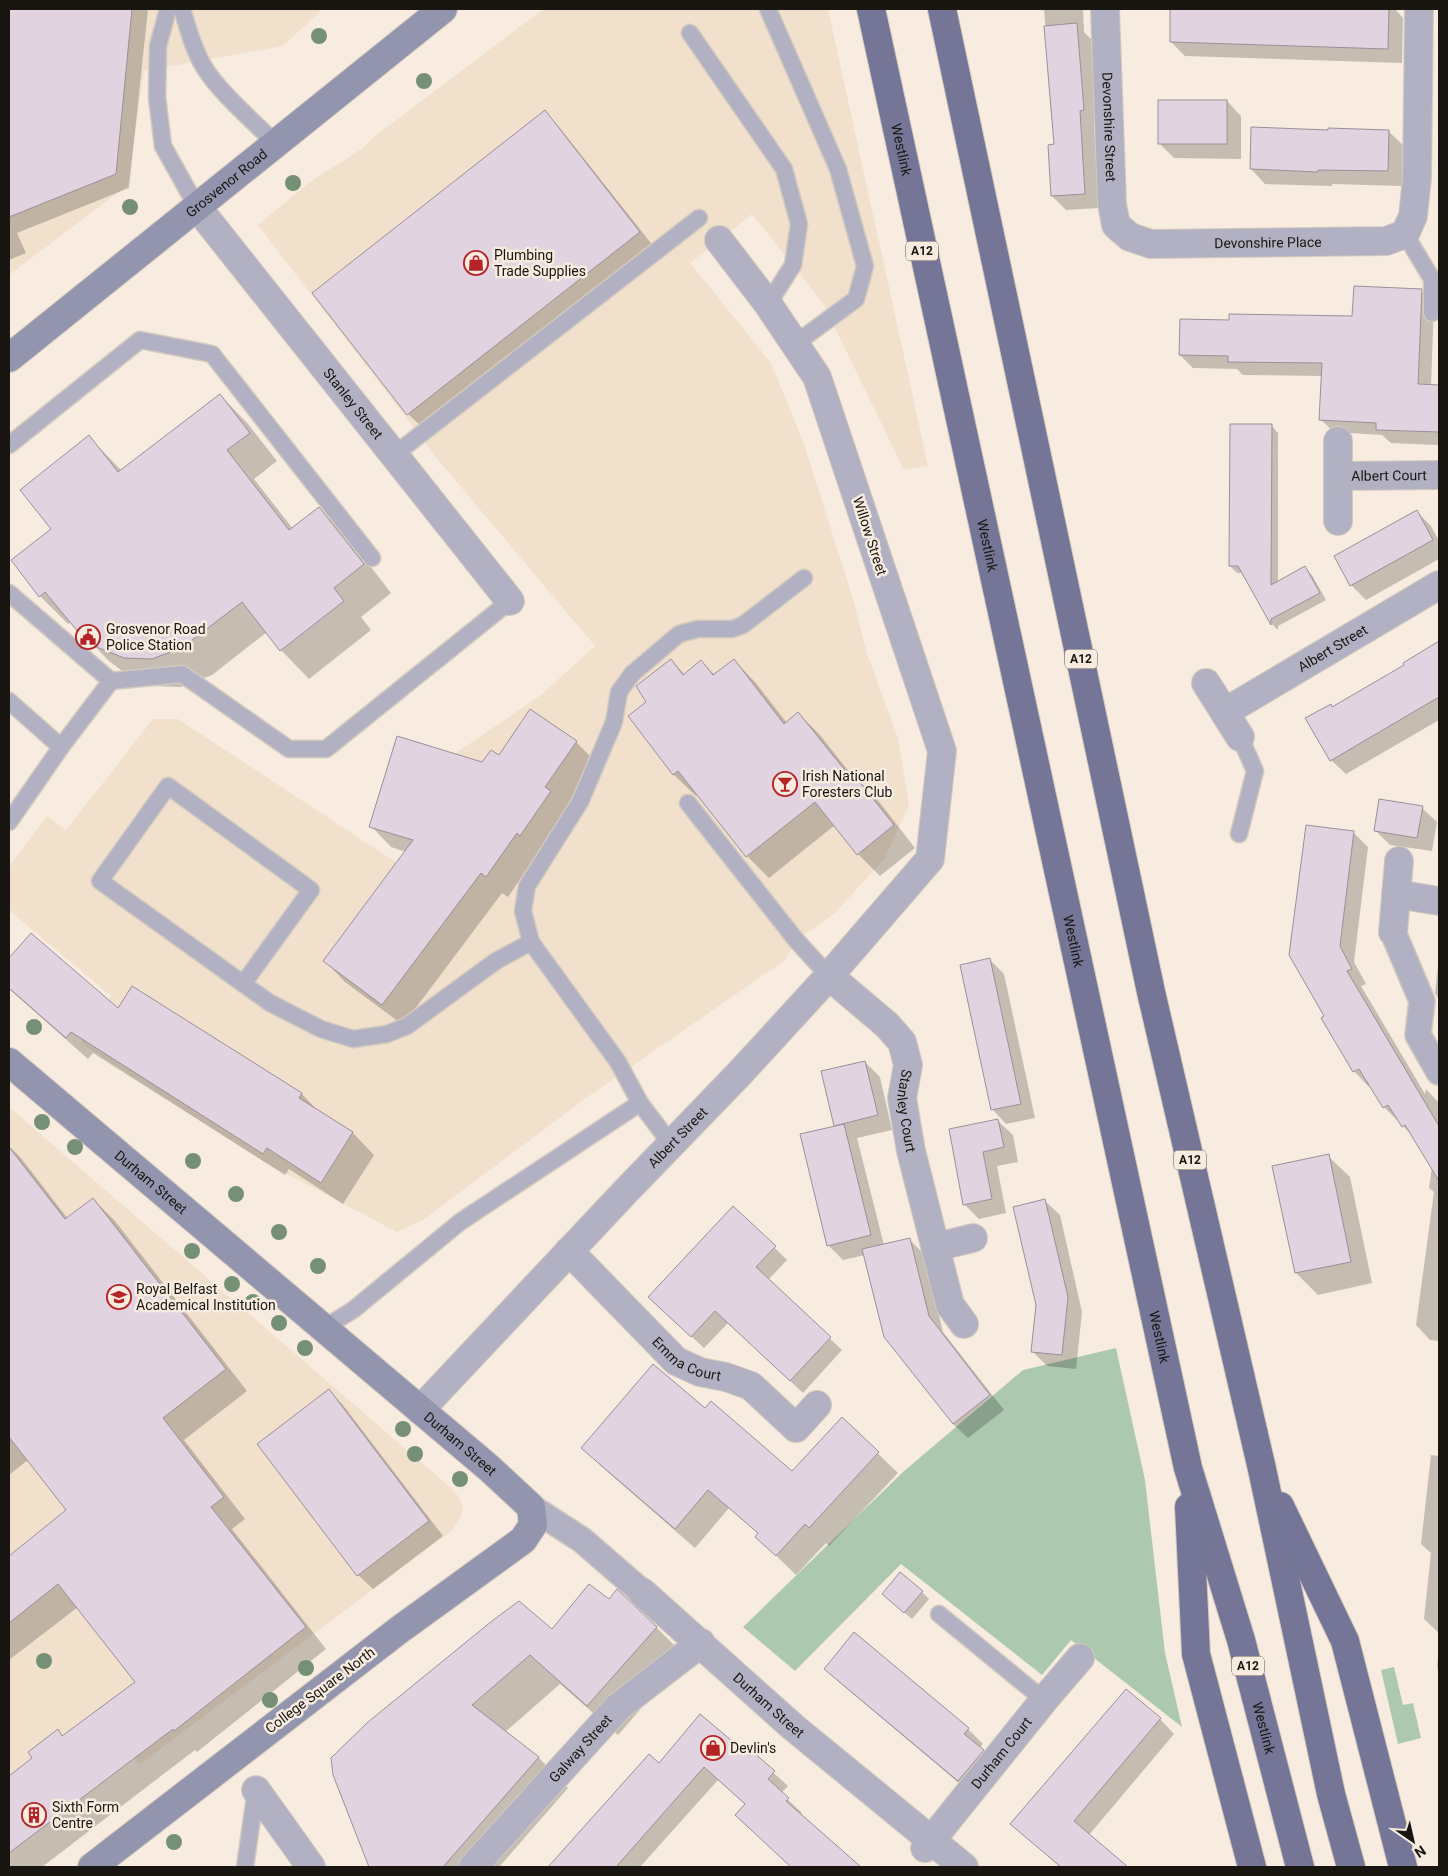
<svg xmlns="http://www.w3.org/2000/svg" width="1448" height="1876" viewBox="0 0 1448 1876" font-family="Roboto,sans-serif">
<style>
.built{fill:#f0e0cc}
.green{fill:#acc9b0}
.shadow{fill:#0003}
.building{fill:#e1d3df;stroke:#9c8f9a}
.lines{fill:none;stroke-linecap:round;stroke-linejoin:round}
.service-casing{stroke:#d3cabe;stroke-width:19}
.pedestrian-casing{stroke:#d3cabe;stroke-width:28}
.minor-casing{stroke:#d3cabe;stroke-width:30}
.secondary-casing{stroke:#d3cabe;stroke-width:30}
.trunk-casing{stroke:#d3cabe;stroke-width:30}
.service{stroke:#b1b1c3;stroke-width:16}
.pedestrian{stroke:#b1b1c3;stroke-width:25}
.minor{stroke:#b1b1c3;stroke-width:28}
.secondary{stroke:#9394ae;stroke-width:28}
.trunk{stroke:#757597;stroke-width:28}
.tree{fill:#769075}
.labels{text-anchor:middle;dominant-baseline:central;stroke-width:5;stroke-linejoin:round;paint-order:stroke}
.shield{fill:#f7ecdf;stroke:#5c564f;stroke-width:1}
.shield-label{font-size:12px;font-weight:bold;fill:#191611}
.street-label{font-size:14px;fill:#191611;stroke:#f7ecdf}
.poi-label{font-size:14px;fill:#191611;stroke:#f7ecdf;text-anchor:start}
</style>
<rect width="100%" height="100%" fill="#f7ecdf"/>
<g class="built">
<polygon points="9,9 323,9 283,46 144,71 128,185 9,275"/>
<polygon points="543,9 828,9 928,466 904,470 823,303 752,214 690,263 771,363 804,444 853,599 867,654 898,738 909,805 885,858 834,914 796,940 785,960 589,1096 423,1220 397,1232 264,1162 81,1043 111,996 9,910 9,867 47,816 66,830 153,719 178,719 420,878 456,753 541,695 595,646 440,462 258,225 310,182 363,148 369,141"/>
<polygon points="9,1107 451,1488 459,1497 463,1509 459,1520 451,1531 139,1765 134,1758 9,1853"/>
</g>
<g class="green">
<polygon points="1116,1348 1145,1480 1165,1653 1182,1727 1071,1640 1042,1675 901,1564 795,1671 743,1627 903,1472 1023,1370"/>
<polygon points="1394,1667 1403,1705 1413,1703 1421,1738 1398,1744 1381,1670"/>
</g>
<g class="shadow">
<polygon points="9,9 148,9 129,188 17,233 26,253 9,260"/>
<polygon points="1044,9 1083,9 1084,32 1091,39 1098,124 1094,125 1099,208 1066,210 1052,196 1055,145"/>
<polygon points="1172,9 1395,9 1403,18 1402,63 1185,56 1171,42"/>
<polygon points="1227,101 1241,116 1241,159 1174,158 1159,143"/>
<polygon points="544,112 559,127 654,247 423,428 408,414"/>
<polygon points="1388,131 1403,145 1402,186 1332,184 1332,186 1265,184 1251,169 1329,132"/>
<polygon points="1421,290 1434,303 1431,386 1439,386 1439,445 1391,443 1382,435 1334,432 1320,419 1322,376 1243,375 1237,369 1193,368 1180,355 1230,321 1353,318"/>
<polygon points="220,395 248,424 277,461 254,479 293,529 319,509 348,537 391,593 361,617 371,630 309,679 281,650 267,632 212,675 181,687 153,686 129,676 109,661 71,622 68,624 40,596 12,560 53,529 89,437 122,471"/>
<polygon points="1271,425 1278,433 1278,582 1305,568 1312,575 1326,600 1278,626 1278,630 1272,624 1243,573 1237,573 1230,566"/>
<polygon points="1416,511 1431,526 1439,541 1439,559 1366,600 1351,585 1335,557"/>
<polygon points="1439,643 1439,720 1346,774 1331,760 1331,705 1333,708 1406,665 1405,663"/>
<polygon points="671,660 685,675 701,662 715,675 734,660 755,682 787,723 798,713 820,735 850,773 873,794 915,848 880,876 858,854 835,825 769,878 747,856 698,794 696,796 674,775 630,716 648,702"/>
<polygon points="576,742 597,763 566,807 571,813 542,856 538,853 508,897 502,893 403,1025 345,982 325,961 406,852 391,847 371,826 483,763 499,756"/>
<polygon points="1422,808 1437,822 1432,851 1390,845 1375,830"/>
<polygon points="1353,832 1368,847 1354,962 1366,984 1361,986 1425,1094 1426,1089 1439,1103 1439,1341 1430,1340 1416,1325 1434,1192 1429,1188 1432,1167 1413,1136 1384,1107 1370,1085 1368,1086 1354,1071 1326,1016"/>
<polygon points="31,935 118,1010 133,988 302,1094 320,1113 353,1133 374,1155 343,1204 289,1169 285,1175 93,1053 88,1059 9,989 9,960"/>
<polygon points="1439,956 1439,999 1435,993"/>
<polygon points="990,960 1004,974 1035,1118 1006,1124 992,1109"/>
<polygon points="865,1062 880,1077 892,1130 857,1138 884,1245 909,1239 924,1254 943,1332 1004,1410 968,1438 953,1424 865,1255 843,1260 828,1245 836,1127 835,1125"/>
<polygon points="998,1121 1013,1135 1018,1162 997,1166 1006,1213 979,1219 964,1204 950,1130"/>
<polygon points="9,1146 21,1158 68,1219 93,1199 115,1221 247,1391 184,1440 245,1519 232,1529 326,1649 197,1752 195,1750 42,1867 9,1867 9,1777 34,1758 58,1731 63,1736 137,1682 78,1607 9,1660 9,1557 68,1511 28,1460 9,1475"/>
<polygon points="1328,1156 1350,1177 1372,1283 1318,1295 1296,1273 1274,1167"/>
<polygon points="1045,1201 1060,1215 1082,1312 1076,1369 1047,1366 1032,1351"/>
<polygon points="734,1208 787,1260 768,1280 842,1350 803,1393 728,1323 704,1348 662,1309"/>
<polygon points="329,1391 343,1405 443,1536 373,1589 358,1575"/>
<polygon points="705,1410 792,1473 842,1419 898,1473 829,1546 826,1543 796,1575 757,1537 759,1534 729,1508 695,1548 602,1467 583,1448"/>
<polygon points="1431,1455 1439,1456 1439,1633 1424,1619 1431,1553 1421,1544"/>
<polygon points="922,1592 929,1599 912,1619 891,1601"/>
<polygon points="609,1601 656,1627 686,1657 618,1735 560,1684 505,1732 539,1758 568,1788 499,1867 370,1867 334,1774 552,1631"/>
<polygon points="854,1634 968,1729 983,1744 979,1748 997,1766 973,1795 840,1683 825,1669"/>
<polygon points="1439,1645 1439,1670 1437,1668"/>
<polygon points="1160,1719 1174,1734 1089,1835 1127,1867 1060,1867 1012,1824"/>
<polygon points="753,1754 788,1786 781,1793 802,1813 800,1815 859,1867 791,1867 737,1815 746,1805 718,1780 640,1867 550,1867 649,1756 660,1765 750,1758"/>
</g>
<g class="building">
<polygon points="9,9 132,9 116,174 9,217"/>
<polygon points="1170,9 1389,9 1388,49 1170,42"/>
<polygon points="1077,23 1084,110 1080,111 1085,194 1051,196 1048,145 1054,144 1044,26"/>
<rect x="1158" y="100" width="69" height="44"/>
<polygon points="545,110 640,232 407,415 312,293"/>
<polygon points="1251,127 1328,130 1328,128 1389,130 1388,171 1318,170 1318,172 1250,169"/>
<polygon points="1354,286 1422,289 1418,384 1439,385 1439,432 1376,430 1376,423 1319,420 1322,363 1228,362 1228,356 1179,355 1180,319 1229,320 1229,314 1352,316"/>
<polygon points="220,394 250,433 227,450 289,530 319,507 364,564 334,588 344,601 280,651 242,602 183,647 152,659 124,658 99,648 79,633 45,592 39,597 11,560 51,529 20,490 89,435 118,472"/>
<polygon points="1230,424 1272,424 1271,585 1305,566 1320,593 1271,619 1271,625 1238,566 1229,566"/>
<polygon points="1417,510 1433,540 1350,586 1334,556"/>
<polygon points="1439,641 1439,697 1330,761 1305,718 1331,704 1332,707 1404,665 1403,663"/>
<polygon points="671,659 683,675 701,660 713,675 734,659 784,724 798,712 848,774 851,771 894,825 857,855 815,802 746,857 678,771 673,775 628,716 646,702 636,686"/>
<polygon points="530,709 577,741 545,787 551,791 520,836 517,833 486,877 481,873 382,1005 323,961 413,840 369,827 397,736 482,762 491,750 499,755"/>
<polygon points="1379,799 1423,806 1417,838 1374,831"/>
<polygon points="1306,825 1354,831 1340,946 1352,969 1347,971 1439,1126 1439,1181 1405,1125 1402,1127 1388,1105 1383,1108 1359,1069 1353,1072 1321,1018 1324,1016 1289,955"/>
<polygon points="31,933 118,1008 132,986 302,1093 299,1098 353,1132 321,1183 267,1148 263,1154 71,1032 66,1038 9,988 9,958"/>
<polygon points="990,958 1021,1104 991,1110 960,965"/>
<polygon points="865,1061 878,1115 834,1126 821,1071"/>
<polygon points="998,1119 1004,1147 983,1152 992,1199 963,1205 949,1129"/>
<polygon points="844,1124 871,1235 827,1246 800,1134"/>
<polygon points="9,1147 65,1219 93,1198 226,1369 163,1418 224,1497 211,1507 306,1627 174,1731 173,1729 9,1853 9,1776 32,1758 28,1752 58,1729 62,1736 135,1682 58,1584 9,1623 9,1556 66,1510 9,1437"/>
<polygon points="1329,1154 1351,1262 1295,1273 1272,1166"/>
<polygon points="1045,1199 1068,1297 1062,1355 1031,1352 1036,1305 1013,1207"/>
<polygon points="733,1206 776,1246 756,1267 831,1337 790,1381 715,1311 691,1337 648,1297"/>
<polygon points="910,1238 929,1316 990,1395 953,1424 884,1337 862,1249"/>
<polygon points="653,1364 705,1408 711,1401 792,1471 842,1417 879,1452 809,1528 805,1524 776,1556 755,1537 758,1533 708,1490 675,1529 581,1448"/>
<polygon points="329,1389 429,1521 357,1576 257,1444"/>
<polygon points="900,1572 923,1591 904,1613 882,1594"/>
<polygon points="589,1584 609,1599 617,1589 657,1627 587,1706 530,1655 472,1705 539,1757 443,1867 369,1867 333,1775 331,1758 368,1722 492,1621 519,1601 552,1629"/>
<polygon points="854,1632 969,1728 964,1734 984,1750 958,1781 824,1669"/>
<polygon points="1126,1689 1161,1718 1074,1821 1128,1867 1061,1867 1010,1824"/>
<polygon points="700,1714 750,1756 753,1752 775,1771 768,1779 789,1798 786,1801 861,1867 791,1867 735,1815 745,1804 704,1767 616,1867 548,1867 649,1754 659,1763"/>
</g>
<g class="lines">
<defs>
<g id="service">
<polyline points="168,9 158,46 157,97 163,146 197,207"/>
<path d="M182,9C188,28 193,49 204,67C219,92 254,122 276,144"/>
<polyline points="768,9 838,169 865,266 856,299 795,344"/>
<polyline points="690,33 784,169 799,224 793,265 768,304"/>
<polyline points="1405,234 1432,279 1432,313"/>
<polyline points="9,445 140,340 212,354 372,558"/>
<polyline points="394,455 699,218"/>
<polyline points="9,593 111,681"/>
<polyline points="9,701 61,747"/>
<polyline points="688,803 796,940 829,976"/>
<polyline points="9,822 61,747 111,681 182,674 289,749 326,749 510,601"/>
<polyline points="1239,834 1255,771 1240,737"/>
<polyline points="243,984 311,890 168,786 100,881 270,1003 321,1029 353,1039 387,1034 407,1026 496,961 531,942"/>
<polyline points="671,1144 640,1103 618,1062 531,942 523,911 527,886 580,802 614,722 619,692 632,674 679,634 698,629 732,629 743,625 804,578"/>
<polyline points="324,1328 353,1310 460,1222 640,1103"/>
<polyline points="939,1614 1044,1700"/>
<polyline points="245,1867 256,1790"/>
</g>
<g id="pedestrian">
<polyline points="1393,932 1422,1001 1418,1035 1439,1072"/>
<polyline points="531,1507 582,1540 642,1592"/>
</g>
<g id="minor">
<path id="s1" d="M1105,9L1112,204L1116,225L1130,237L1151,244L1386,241L1405,234L1413,216L1417,178L1419,9"/>
<path id="s2" d="M197,207L510,601"/>
<polyline points="1338,441 1338,521"/>
<path id="s3" d="M1339,476L1439,475"/>
<polyline points="1206,683 1240,737"/>
<path id="s4" d="M1225,712L1439,585"/>
<polyline points="1396,894 1439,901"/>
<polyline points="1393,932 1399,861"/>
<path id="s5" d="M829,976L887,1025L902,1042L908,1065L902,1098L911,1151L950,1305L964,1324"/>
<polyline points="936,1247 973,1238"/>
<path id="s6" d="M569,1251L676,1361L700,1372L726,1377L751,1386L796,1428L817,1405"/>
<path id="s7" d="M420,1410L626,1191L740,1073L829,976L930,859L942,751L817,377L768,304L719,240"/>
<path id="s8" d="M642,1592L793,1727L964,1867"/>
<polyline points="256,1790 311,1867"/>
<path id="s9" d="M925,1848L1044,1700L1080,1658"/>
<path id="s10" d="M473,1867L618,1707L701,1643"/>
</g>
<g id="secondary">
<path id="s11" d="M9,358L443,9"/>
<path id="s12" d="M9,1062L489,1468L531,1507L533,1525L523,1540L399,1630L92,1867"/>
</g>
<g id="trunk">
<path id="s13" d="M871,9L1188,1468L1241,1640L1300,1867"/>
<polyline points="942,9 1151,992 1262,1469 1331,1794 1351,1867"/>
<polyline points="1280,1506 1345,1641 1403,1867"/>
<polyline points="1189,1507 1196,1654 1252,1867"/>
</g>
</defs>
<use href="#service" class="service-casing"/>
<use href="#pedestrian" class="pedestrian-casing"/>
<use href="#minor" class="minor-casing"/>
<use href="#secondary" class="secondary-casing"/>
<use href="#trunk" class="trunk-casing"/>
<use href="#service" class="service"/>
<use href="#pedestrian" class="pedestrian"/>
<use href="#minor" class="minor"/>
<use href="#secondary" class="secondary"/>
<use href="#trunk" class="trunk"/>
</g>
<g class="tree">
<circle cx="319" cy="36" r="8"/>
<circle cx="424" cy="81" r="8"/>
<circle cx="293" cy="183" r="8"/>
<circle cx="130" cy="207" r="8"/>
<circle cx="34" cy="1027" r="8"/>
<circle cx="42" cy="1122" r="8"/>
<circle cx="75" cy="1147" r="8"/>
<circle cx="193" cy="1161" r="8"/>
<circle cx="236" cy="1194" r="8"/>
<circle cx="279" cy="1232" r="8"/>
<circle cx="192" cy="1251" r="8"/>
<circle cx="318" cy="1266" r="8"/>
<circle cx="232" cy="1284" r="8"/>
<circle cx="253" cy="1302" r="8"/>
<circle cx="279" cy="1323" r="8"/>
<circle cx="305" cy="1348" r="8"/>
<circle cx="403" cy="1429" r="8"/>
<circle cx="415" cy="1454" r="8"/>
<circle cx="460" cy="1479" r="8"/>
<circle cx="44" cy="1661" r="8"/>
<circle cx="306" cy="1668" r="8"/>
<circle cx="270" cy="1700" r="8"/>
<circle cx="174" cy="1842" r="8"/>
</g>
<defs>
<symbol id="shop-ring" viewBox="-11 -11 22 22"><circle r="9.5" fill="#f7ecdf" stroke="#b42426" stroke-width="1.5"/><path d="M-5-2.5h2.3a2.7 3.5 0 0 1 5.4 0H5L5.5 6h-11ZM-1.5-2.5h3a1.5 2.3 0 0 0-3 0Z" fill="#b42426"/></symbol>
<symbol id="civic-ring" viewBox="-11 -11 22 22"><circle r="9.5" fill="#f7ecdf" stroke="#b42426" stroke-width="1.5"/><path d="M-.6-6.5H3V-4.5H.6V-3L4-1V1h2V6H-6V1h2V-1L-.6-3ZM-1.2 2.5V6h2.4V2.5Z" fill="#b42426"/></symbol>
<symbol id="bar-ring" viewBox="-11 -11 22 22"><circle r="9.5" fill="#f7ecdf" stroke="#b42426" stroke-width="1.5"/><path d="M-6-5H6L.8 .8V4.5H3.5V6h-7V4.5H-.8V.8Z" fill="#b42426"/></symbol>
<symbol id="school-ring" viewBox="-11 -11 22 22"><circle r="9.5" fill="#f7ecdf" stroke="#b42426" stroke-width="1.5"/><path d="M0-5L7-2L0 1L-7-2ZM-4 1L0 2.5L4 1V4Q0 6-4 4Z" fill="#b42426"/></symbol>
<symbol id="building-ring" viewBox="-11 -11 22 22"><circle r="9.5" fill="#f7ecdf" stroke="#b42426" stroke-width="1.5"/><path d="M-4-6H4V6H1V3H-1V6H-4ZM-2.5-4.3h1.7v1.8h-1.7ZM.8-4.3h1.7v1.8H.8ZM-2.5-1h1.7V.8h-1.7ZM.8-1h1.7V.8H.8Z" fill="#b42426"/></symbol>
</defs>
<g fill-rule="evenodd">
<use href="#shop-ring" x="462" y="249" width="28" height="28"/>
<use href="#civic-ring" x="74" y="623" width="28" height="28"/>
<use href="#bar-ring" x="771" y="770" width="28" height="28"/>
<use href="#school-ring" x="105" y="1283" width="28" height="28"/>
<use href="#shop-ring" x="699" y="1734" width="28" height="28"/>
<use href="#building-ring" x="20" y="1801" width="28" height="28"/>
</g>
<g class="labels">
<g class="shield">
<rect x="906" y="241.5" width="32" height="19" rx="4"/>
<rect x="1065" y="649.5" width="32" height="19" rx="4"/>
<rect x="1174" y="1150.5" width="32" height="19" rx="4"/>
<rect x="1232" y="1656.5" width="32" height="19" rx="4"/>
</g>
<g class="shield-label">
<text x="922" y="251">A12</text>
<text x="1081" y="659">A12</text>
<text x="1190" y="1160">A12</text>
<text x="1248" y="1666">A12</text>
</g>
<g class="street-label">
<text stroke="none"><textPath href="#s1" startOffset="118">Devonshire Street</textPath></text>
<text stroke="none"><textPath href="#s13" startOffset="144">Westlink</textPath></text>
<text stroke="none"><textPath href="#s11" startOffset="279">Grosvenor Road</textPath></text>
<text stroke="none"><textPath href="#s1" startOffset="374">Devonshire Place</textPath></text>
<text stroke="none"><textPath href="#s2" startOffset="251">Stanley Street</textPath></text>
<text stroke="none"><textPath href="#s3" startOffset="50">Albert Court</textPath></text>
<text transform="translate(870 536) rotate(72)">Willow Street</text>
<text stroke="none"><textPath href="#s13" startOffset="549">Westlink</textPath></text>
<text stroke="none"><textPath href="#s4" startOffset="125">Albert Street</textPath></text>
<text stroke="none"><textPath href="#s13" startOffset="954">Westlink</textPath></text>
<text stroke="none"><textPath href="#s5" startOffset="169">Stanley Court</textPath></text>
<text stroke="none"><textPath href="#s7" startOffset="375">Albert Street</textPath></text>
<text stroke="none"><textPath href="#s12" startOffset="186">Durham Street</textPath></text>
<text stroke="none"><textPath href="#s13" startOffset="1359">Westlink</textPath></text>
<text stroke="none"><textPath href="#s6" startOffset="162">Emma Court</textPath></text>
<text stroke="none"><textPath href="#s12" startOffset="591">Durham Street</textPath></text>
<text transform="translate(320 1690) rotate(-37)">College Square North</text>
<text stroke="none"><textPath href="#s8" startOffset="170">Durham Street</textPath></text>
<text stroke="none"><textPath href="#s13" startOffset="1764">Westlink</textPath></text>
<text stroke="none"><textPath href="#s10" startOffset="160">Galway Street</textPath></text>
<text stroke="none"><textPath href="#s9" startOffset="122">Durham Court</textPath></text>
</g>
<g class="poi-label">
<text x="494" y="255">Plumbing<tspan x="494" dy="16">Trade Supplies</tspan></text>
<text x="106" y="629">Grosvenor Road<tspan x="106" dy="16">Police Station</tspan></text>
<text x="802" y="776">Irish National<tspan x="802" dy="16">Foresters Club</tspan></text>
<text x="136" y="1289">Royal Belfast<tspan x="136" dy="16">Academical Institution</tspan></text>
<text x="730" y="1748">Devlin's</text>
<text x="52" y="1807">Sixth Form<tspan x="52" dy="16">Centre</tspan></text>
</g>
</g>
<rect width="1448" height="1876" fill="none" stroke="#191611" stroke-width="20"/>
<g transform="translate(1413 1841) rotate(146)" stroke="#f7ecdf" stroke-width="4" paint-order="stroke">
<path d="M0-4L9 19L0 12L-9 19Z" fill="#191611"/>
<text y="-8" font-size="14" font-weight="bold" text-anchor="middle" fill="#191611">N</text>
</g>
</svg>
